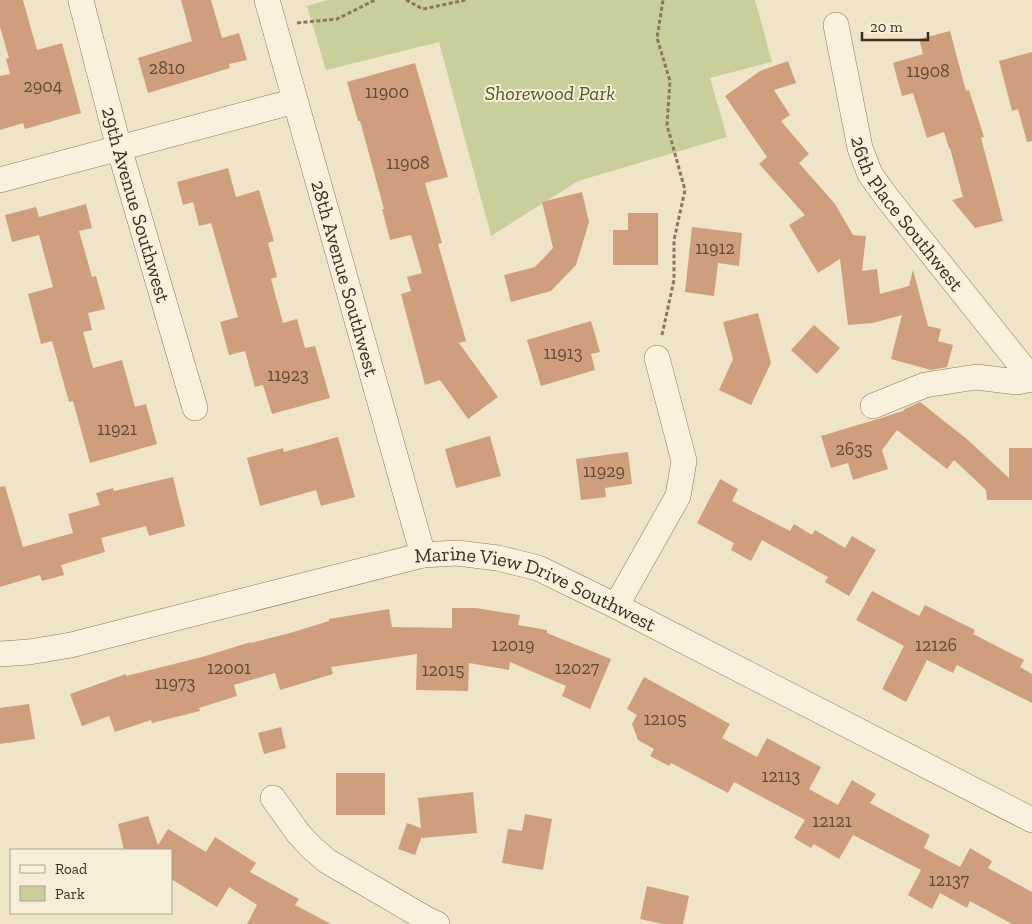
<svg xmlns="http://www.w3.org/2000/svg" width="1032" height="924" viewBox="0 0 1032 924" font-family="'Zilla Slab',serif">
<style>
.green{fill:#c9cf9b}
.building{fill:#cf9f7d}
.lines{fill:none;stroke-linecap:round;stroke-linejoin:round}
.minor-casing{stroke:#8d765c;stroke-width:26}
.path{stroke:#8d765c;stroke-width:3;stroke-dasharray:4 2.5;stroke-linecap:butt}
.minor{stroke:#faf1dc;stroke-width:25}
.labels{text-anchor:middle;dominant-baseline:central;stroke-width:4;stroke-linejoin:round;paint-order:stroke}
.number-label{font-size:18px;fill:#624a37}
.park-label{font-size:20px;font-style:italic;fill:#4d5a26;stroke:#f7eed8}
.street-label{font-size:20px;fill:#3d2e20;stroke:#f7eed8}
</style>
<rect width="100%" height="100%" fill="#f0e4c8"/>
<polygon class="green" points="328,0 755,0 772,62 710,78 727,137 578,181 491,236 439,42 326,70 307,6"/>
<g class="building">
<polygon points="0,0 23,0 37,50 62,43 81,113 25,129 23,123 0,130 0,76 10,74 6,59 9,58 0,27"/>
<polygon points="181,0 211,0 222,38 239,33 247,60 229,64 230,68 148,93 138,58 192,41"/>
<polygon points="950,31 966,91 969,90 984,137 981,138 1003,221 975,228 952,200 963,197 950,148 949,148 944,132 927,138 913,93 902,96 893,63 923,54 919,39"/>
<polygon points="1032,52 1032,141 1027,142 1018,109 1012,111 999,61"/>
<polygon points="788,61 796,83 774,90 790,115 781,121 809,154 799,163 835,204 853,235 866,236 862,271 877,269 880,294 909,286 913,270 928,326 941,329 938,341 953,345 947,367 931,370 891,359 902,315 873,323 848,325 840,259 818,273 789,225 805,215 759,164 767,157 725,96 760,71"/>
<polygon points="415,63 448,177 425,183 442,243 438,244 466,341 459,343 498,397 468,419 440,380 425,385 401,294 411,291 407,277 422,273 411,235 390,240 382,209 384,209 360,121 358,121 347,82"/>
<polygon points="228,168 236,197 259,190 274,241 268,243 277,277 271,279 283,323 297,319 305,348 315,346 330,398 272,414 263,385 255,387 245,351 229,355 220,322 238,317 211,223 199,226 193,202 183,205 177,182"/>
<polygon points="582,192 589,222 576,265 551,291 511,302 504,275 535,267 553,248 542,202"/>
<polygon points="86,204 92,228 79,231 92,277 96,276 105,309 88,313 92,330 83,332 93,368 122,360 135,407 146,404 157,444 90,463 73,401 69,402 52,341 41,344 28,294 53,287 39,235 12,242 5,215 36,207 39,217"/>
<polygon points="628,213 658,213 658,265 613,265 613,230 628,230"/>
<polygon points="692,227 742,233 739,266 718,263 714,296 685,292"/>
<polygon points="758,313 771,363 751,405 719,390 733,359 723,322"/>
<polygon points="591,321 600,352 591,354 595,370 541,386 527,340"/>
<polygon points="814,325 840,348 817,374 791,350"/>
<polygon points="920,402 968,440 1009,478 1009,448 1032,448 1032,500 987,500 986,490 954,460 947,469 897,430 882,450 888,469 853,480 848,463 831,468 821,436 878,419 903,411 905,409"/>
<polygon points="490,436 501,476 456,488 445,449"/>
<polygon points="338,437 355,497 321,506 316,490 260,506 247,458 283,448 284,452"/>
<polygon points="628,452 632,484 605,488 606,497 581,500 576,459"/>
<polygon points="173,477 185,526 149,536 146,526 101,538 105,552 61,565 64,575 42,581 40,575 0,587 0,487 5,486 23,547 73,533 68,514 100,505 96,493 113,488 114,491"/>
<polygon points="720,479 738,489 732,501 790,531 794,524 812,535 815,530 845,548 852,536 876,550 849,596 825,582 828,577 762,540 751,561 731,550 734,543 697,523"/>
<polygon points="872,591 919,616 925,605 975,630 973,634 1024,660 1020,667 1032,674 1032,703 957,665 953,673 927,660 906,702 882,689 904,646 856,620"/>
<polygon points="452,608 476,608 520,615 518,625 547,630 547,633 611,659 590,709 562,696 566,686 510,662 509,670 469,663 468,691 416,690 417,654 331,667 333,674 280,690 275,673 234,685 237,696 199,708 200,711 152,723 151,720 115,732 109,716 82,726 70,694 126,674 126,676 202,657 251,642 251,643 290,633 329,621 329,619 389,609 392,627 452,628"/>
<polygon points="644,677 730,724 722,738 757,757 767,738 821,767 809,789 838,805 852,780 876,794 870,803 930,835 924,848 960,867 970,848 992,861 988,868 1032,892 1032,924 1012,924 970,901 967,908 940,893 932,909 908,895 921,870 853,835 839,859 814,844 811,848 794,838 805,820 734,782 728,793 671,763 669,766 650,756 654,749 638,740 632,724 637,715 627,709"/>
<polygon points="29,704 35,739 0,744 0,708"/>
<polygon points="281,727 286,748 264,754 258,733"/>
<rect x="336" y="773" width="49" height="42"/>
<polygon points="473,792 477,833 422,838 422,836 415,855 398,849 407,823 421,828 418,798"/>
<polygon points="525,814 552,819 543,870 502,863 508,829 522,831"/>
<polygon points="148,816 158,845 168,829 206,852 215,837 256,863 250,872 299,899 295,905 331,924 247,924 257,905 229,887 217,907 171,879 171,850 124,850 118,824"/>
<polygon points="647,886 689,896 683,924 662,924 640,919"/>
</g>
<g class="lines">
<defs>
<g id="minor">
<path id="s1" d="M267,0L423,555"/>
<path id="s2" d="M81,1L119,148L195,408"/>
<path id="s3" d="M836,25L860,148L870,174L888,199L1032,379"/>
<polyline points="0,180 295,101"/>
<polyline points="873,406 925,385 976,377 1017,382 1032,379"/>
<polyline points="616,606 678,496 684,461 657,358"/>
<path id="s4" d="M0,654L29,652L71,645L423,555L457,553L498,558L538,568L616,606L1032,820"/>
<polyline points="273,798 298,833 311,847 327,861 428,920 437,924"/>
</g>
</defs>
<use href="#minor" class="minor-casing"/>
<g class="path">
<polyline points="406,0 423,9 466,0"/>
<polyline points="297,23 337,19 375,0"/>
<polyline points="662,335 674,280 674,240 685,190 667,125 670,81 657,38 663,0"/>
</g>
<use href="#minor" class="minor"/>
</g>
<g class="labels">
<g class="number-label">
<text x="167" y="68">2810</text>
<text x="928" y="71">11908</text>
<text x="43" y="86">2904</text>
<text x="387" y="92">11900</text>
<text x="408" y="163">11908</text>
<text x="715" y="248">11912</text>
<text x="563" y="353">11913</text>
<text x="288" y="375">11923</text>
<text x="117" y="429">11921</text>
<text x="854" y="449">2635</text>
<text x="604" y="471">11929</text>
<text x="513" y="645">12019</text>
<text x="936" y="645">12126</text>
<text x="229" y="668">12001</text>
<text x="577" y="668">12027</text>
<text x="443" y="670">12015</text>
<text x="175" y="683">11973</text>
<text x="665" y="719">12105</text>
<text x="781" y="776">12113</text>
<text x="832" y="821">12121</text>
<text x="949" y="880">12137</text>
</g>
<g class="park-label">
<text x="550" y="93">Shorewood Park</text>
</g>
<g class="street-label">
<text stroke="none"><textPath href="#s2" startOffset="211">29th Avenue Southwest</textPath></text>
<text stroke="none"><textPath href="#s3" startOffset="206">26th Place Southwest</textPath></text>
<text stroke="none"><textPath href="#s1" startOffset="289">28th Avenue Southwest</textPath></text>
<text stroke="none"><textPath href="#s4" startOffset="554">Marine View Drive Southwest</textPath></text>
</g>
</g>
<rect x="10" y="849" width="162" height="65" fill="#f7eed8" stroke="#ada18e"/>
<rect x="20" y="865" width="25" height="8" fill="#faf1dc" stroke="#ada18e"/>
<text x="55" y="874" font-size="15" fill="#3d2e20">Road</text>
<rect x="20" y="886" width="25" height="15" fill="#c9cf9b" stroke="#ada18e"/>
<text x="55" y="899" font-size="15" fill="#3d2e20">Park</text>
<path d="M862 32v8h66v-8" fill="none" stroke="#3d2e20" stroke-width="2.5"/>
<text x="870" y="32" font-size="15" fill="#3d2e20" stroke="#f7eed8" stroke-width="4" paint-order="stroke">20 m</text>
</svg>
